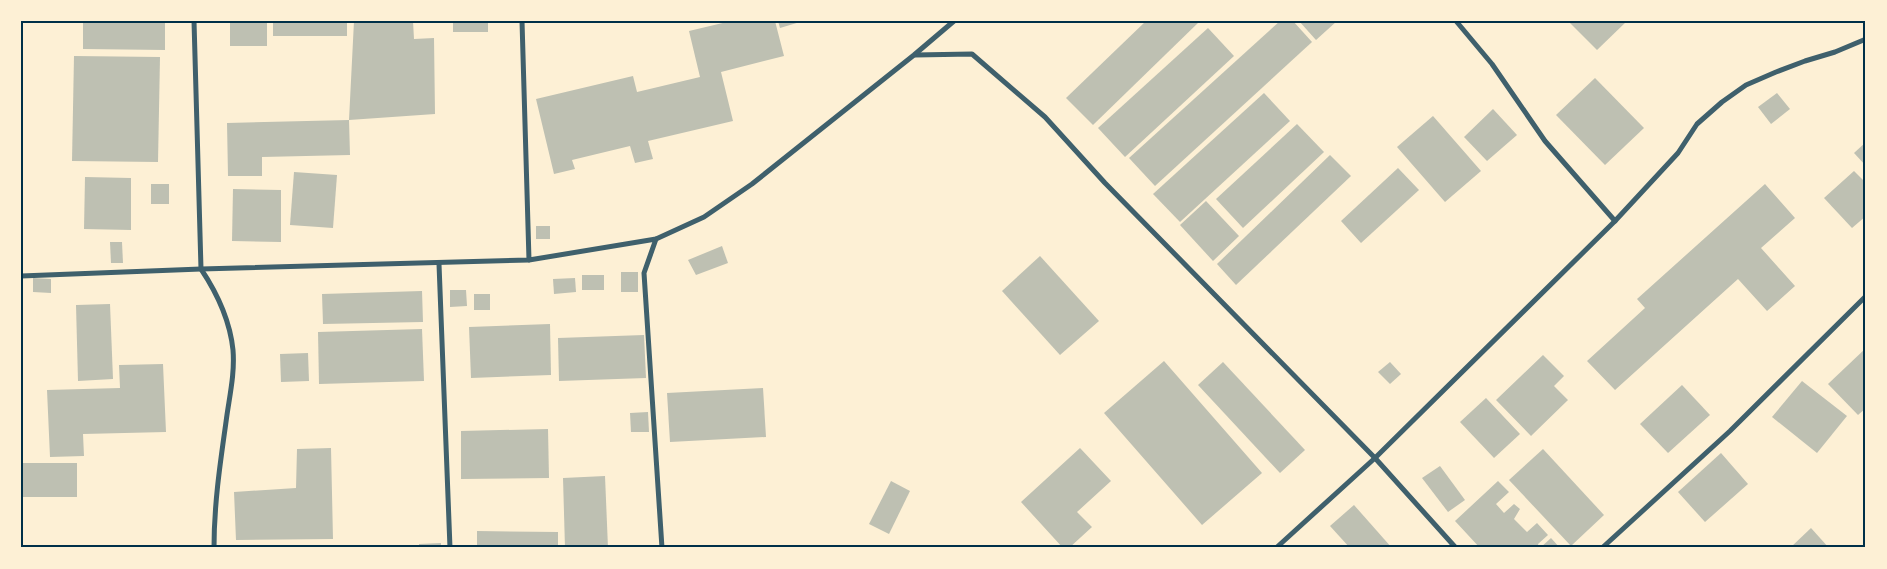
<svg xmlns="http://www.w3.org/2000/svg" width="1887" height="569" viewBox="0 0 1887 569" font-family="Ubuntu,sans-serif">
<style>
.building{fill:#bec0b2}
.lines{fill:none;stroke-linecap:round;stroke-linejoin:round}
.minor{stroke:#3f606c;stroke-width:5}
.neatline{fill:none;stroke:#003049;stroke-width:2}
</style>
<rect width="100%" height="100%" fill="#fdf0d5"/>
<g class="building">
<polygon points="83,21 165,21 165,50 83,49"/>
<rect x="230" y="21" width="37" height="25"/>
<rect x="273" y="21" width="74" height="15"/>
<polygon points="354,21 413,21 414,39 434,38 435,114 349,120"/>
<rect x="453" y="21" width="35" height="11"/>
<polygon points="731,21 775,21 784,56 721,72 733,121 648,141 653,159 635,163 630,146 572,160 575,169 554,174 536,99 633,76 637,92 700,77 689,31"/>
<polygon points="778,21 800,21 800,22 780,28"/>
<polygon points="1146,21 1200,21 1093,125 1066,98"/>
<polygon points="1280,21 1293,21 1312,42 1155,186 1129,158"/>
<polygon points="1299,21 1337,21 1316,40"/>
<polygon points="1568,21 1627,21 1597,50"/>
<polygon points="1208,28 1234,56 1125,157 1098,128"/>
<polygon points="74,56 160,57 158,162 72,161"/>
<polygon points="1595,78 1644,128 1605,165 1556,115"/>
<polygon points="1264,93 1290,121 1180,222 1153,194"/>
<polygon points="1777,93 1790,109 1771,124 1758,107"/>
<polygon points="1493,109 1517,135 1487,161 1464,137"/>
<rect x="21" y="116" width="2" height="39"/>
<polygon points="1433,116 1481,171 1445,202 1397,147"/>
<polygon points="349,120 350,155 262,157 262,176 228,176 227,123"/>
<polygon points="1297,124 1324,152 1243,228 1216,199"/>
<polygon points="1866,142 1866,166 1854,153"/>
<polygon points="1330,155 1351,176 1236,285 1217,264"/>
<polygon points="1398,168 1419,190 1361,243 1341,221"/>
<polygon points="1854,171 1866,183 1866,216 1852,228 1824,198"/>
<polygon points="294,172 337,175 333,228 290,225"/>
<polygon points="85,177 131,178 131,230 84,229"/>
<rect x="151" y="184" width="18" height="20"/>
<polygon points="1765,184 1795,218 1761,248 1795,286 1767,311 1738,279 1615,390 1587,361 1645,308 1637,299"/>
<polygon points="233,189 281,190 281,242 232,241"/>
<polygon points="1206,201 1239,236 1213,261 1180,225"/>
<rect x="536" y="226" width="14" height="13"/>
<polygon points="110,242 122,242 123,263 111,263"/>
<polygon points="722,246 728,263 696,275 688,260"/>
<polygon points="1040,256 1099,321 1060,355 1002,291"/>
<rect x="621" y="272" width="17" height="20"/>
<rect x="582" y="275" width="22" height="15"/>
<polygon points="33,278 51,279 51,293 33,292"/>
<polygon points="575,278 576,292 554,294 553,279"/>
<polygon points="450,290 466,290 467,306 450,307"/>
<polygon points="422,291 423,322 323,324 322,294"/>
<rect x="474" y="294" width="16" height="16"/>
<polygon points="110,304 113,379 78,381 76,305"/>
<polygon points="550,324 551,375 471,378 469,327"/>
<polygon points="422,329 424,381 319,384 318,332"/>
<polygon points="644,335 646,378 559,381 558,338"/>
<polygon points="1866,348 1866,408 1858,415 1828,384"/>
<polygon points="308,353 309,381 281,382 280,354"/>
<polygon points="1543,355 1564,376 1554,386 1568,400 1531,436 1496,400"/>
<polygon points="1164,361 1262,473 1202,525 1104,413"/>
<polygon points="1223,362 1305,450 1280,473 1198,385"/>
<polygon points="1390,362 1401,374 1390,384 1378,372"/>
<polygon points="163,364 166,432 83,434 84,456 50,457 47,390 120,388 119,365"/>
<polygon points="1802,381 1847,416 1817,453 1772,417"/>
<polygon points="1682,385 1710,415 1668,453 1640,424"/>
<polygon points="763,388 766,437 670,442 667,393"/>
<polygon points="1486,398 1520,434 1494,458 1460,422"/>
<polygon points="648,412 649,432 631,432 630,413"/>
<polygon points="548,429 549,478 461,479 461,431"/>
<polygon points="331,448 333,539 236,540 234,492 296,488 297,449"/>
<polygon points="1080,448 1111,481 1077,512 1092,527 1069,548 1063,548 1021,502"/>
<polygon points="1543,449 1604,515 1571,546 1509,480"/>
<polygon points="1721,453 1748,484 1705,522 1678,492"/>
<rect x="21" y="463" width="56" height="34"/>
<polygon points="1440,466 1465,500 1448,512 1422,478"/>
<polygon points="605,476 608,548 565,548 563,478"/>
<polygon points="891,481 910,491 889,534 869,524"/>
<polygon points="1498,481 1509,492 1496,504 1504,513 1514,504 1520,509 1514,519 1527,532 1537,523 1548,535 1538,544 1539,548 1480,548 1455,521"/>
<polygon points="1354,505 1392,548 1350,548 1330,526"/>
<polygon points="1811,528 1829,548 1790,548"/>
<polygon points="477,531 558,532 558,548 477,548"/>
<polygon points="1551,538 1560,548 1540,548"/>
<polygon points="441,543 441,548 419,548 419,544"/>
</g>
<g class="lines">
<g class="minor">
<path d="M194,21L201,269C217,293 230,321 233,350C235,375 229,398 226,422C220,464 214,505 214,548"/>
<polyline points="522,21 529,260"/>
<polyline points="1456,21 1492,64 1545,141 1615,221"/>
<polyline points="915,55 972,54 1045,117 1105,183 1375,458 1456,548"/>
<polyline points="656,239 644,273 662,548"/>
<polyline points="439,264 450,548"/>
<polyline points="21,276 201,269 529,260 656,239 704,217 752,184 914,55 954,21"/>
<polyline points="1276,548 1375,458 1615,221 1678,153 1697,124 1722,102 1746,85 1776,72 1805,61 1835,52 1866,39"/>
<polyline points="1602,548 1730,431 1866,296"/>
</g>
</g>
<rect width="1887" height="569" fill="none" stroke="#fdf0d5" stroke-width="45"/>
<rect x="22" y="22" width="1842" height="524" class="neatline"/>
</svg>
